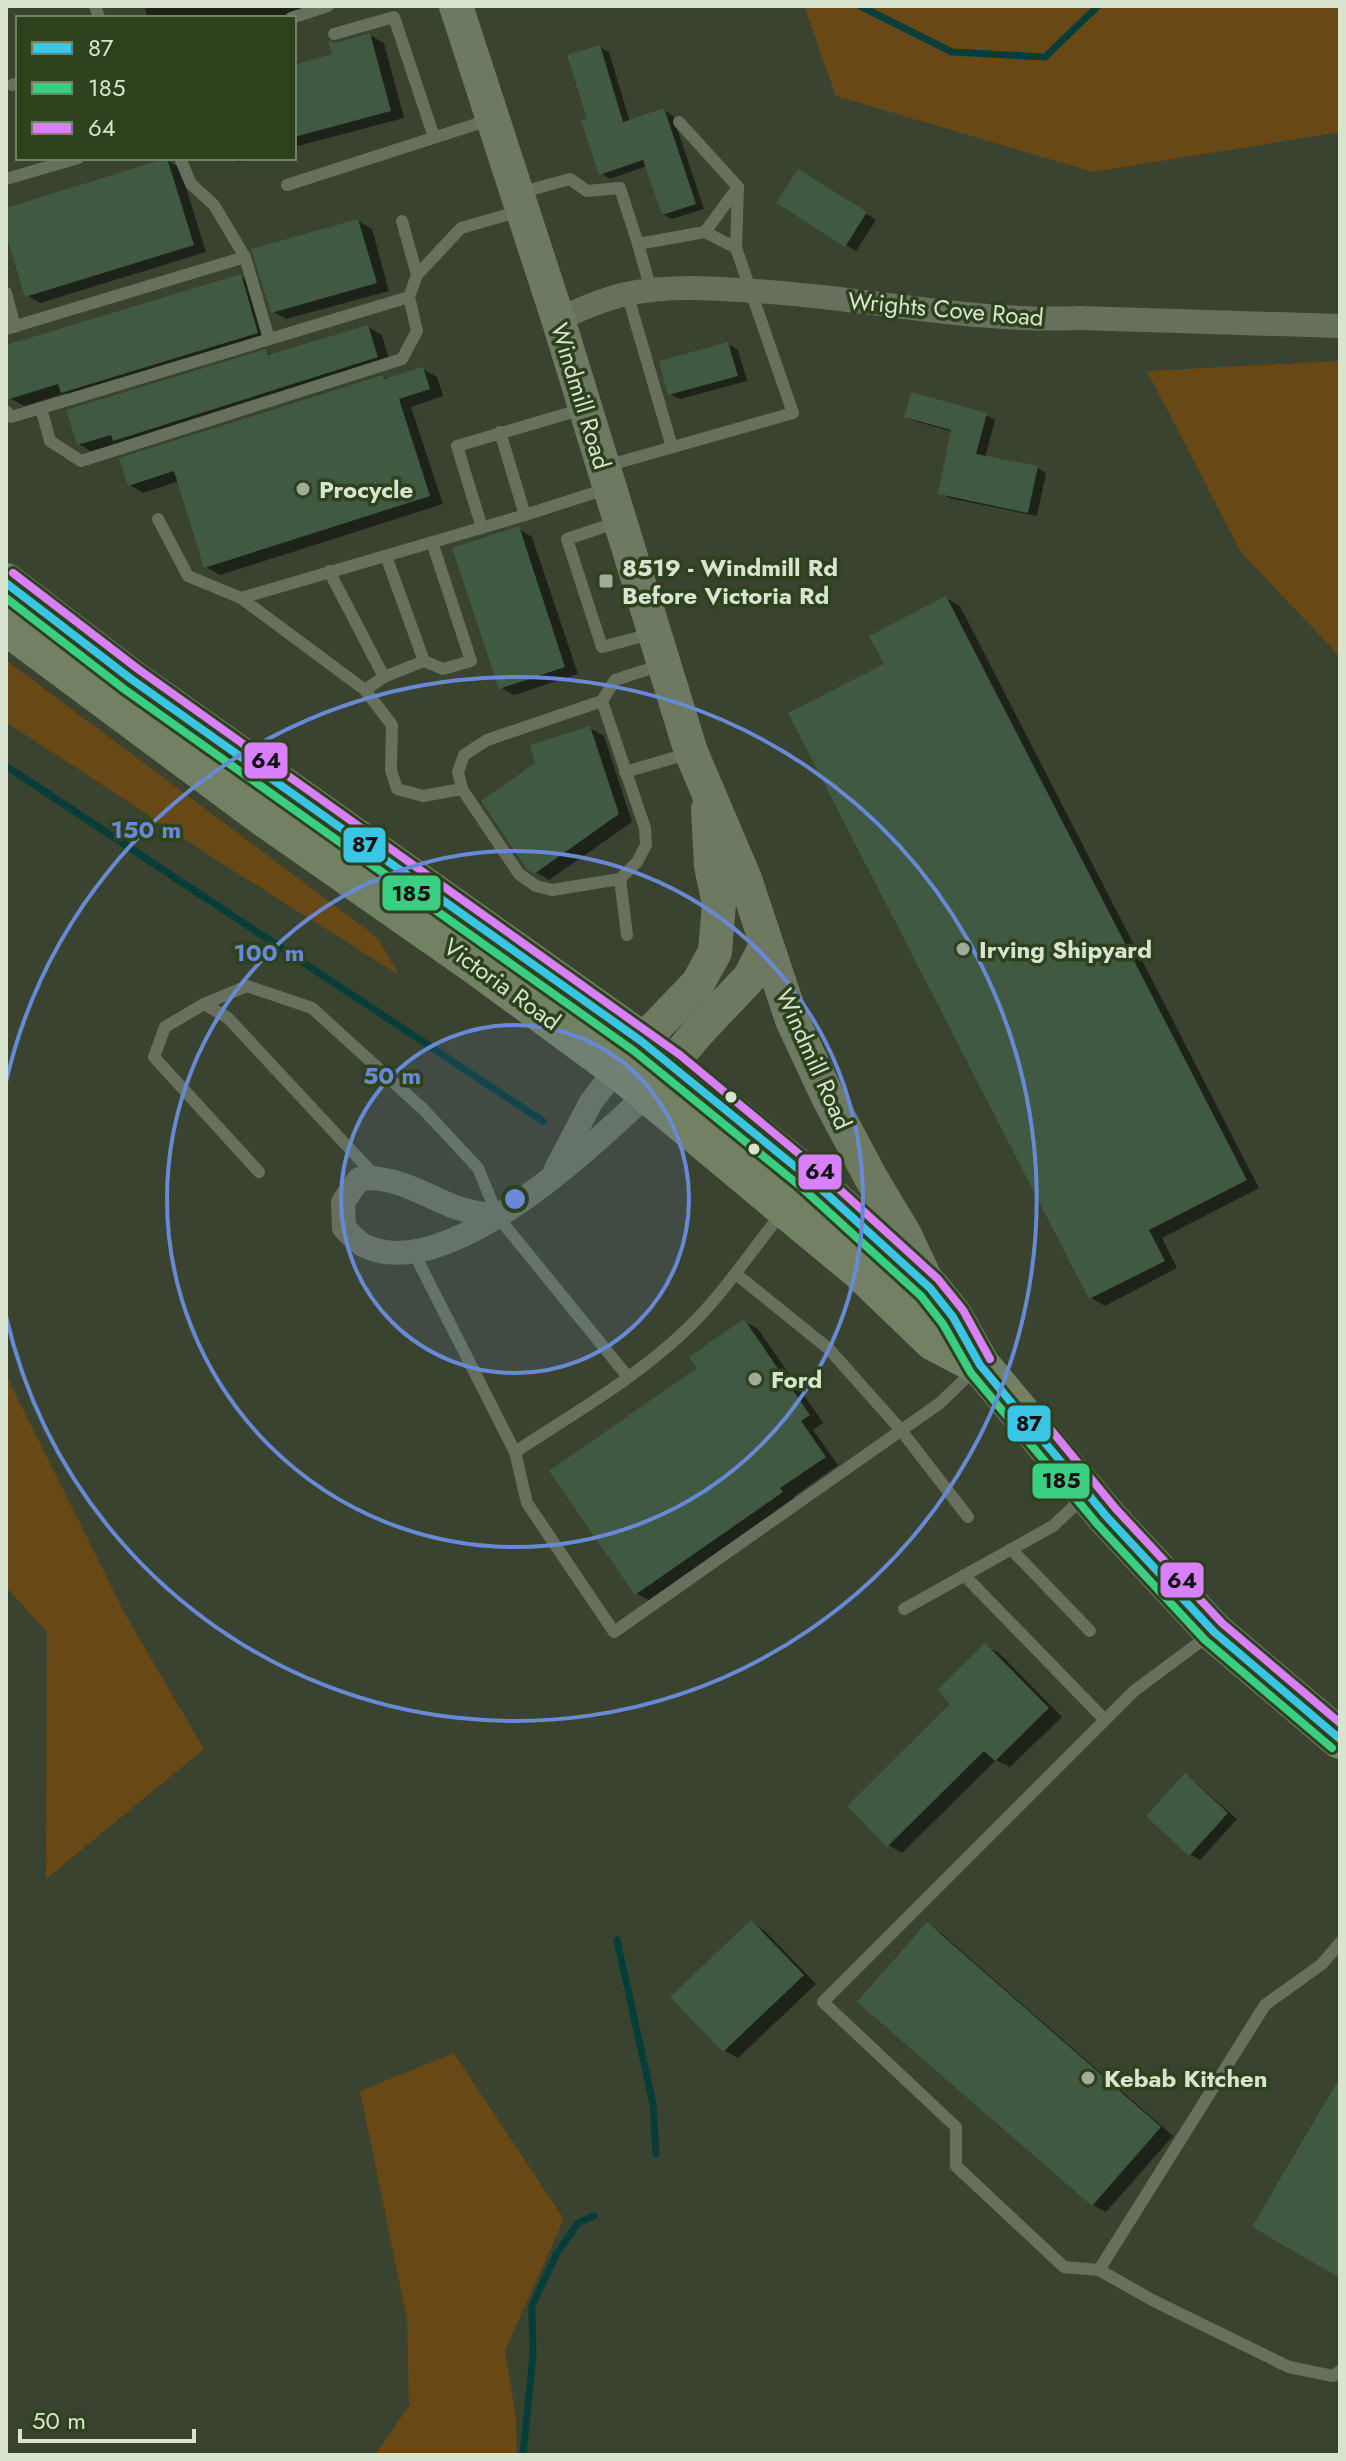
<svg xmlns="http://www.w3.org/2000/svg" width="1346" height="2461" viewBox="0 0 1346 2461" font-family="Jost,sans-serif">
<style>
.green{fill:#684815}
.shadow{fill:#0007}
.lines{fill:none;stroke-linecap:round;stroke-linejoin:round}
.stream{stroke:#063d39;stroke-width:7}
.building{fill:#405943}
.lane{stroke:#66705d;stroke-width:12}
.street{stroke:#66705d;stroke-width:24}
.secondary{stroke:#6d7961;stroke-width:34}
.primary{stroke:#728064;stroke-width:40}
.bus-1-casing{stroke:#2e411d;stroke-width:14}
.bus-2-casing{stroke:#2e411d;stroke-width:14}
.bus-3-casing{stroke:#2e411d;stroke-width:14}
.bus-1{stroke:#3ac5e4;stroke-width:8}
.bus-2{stroke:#3ace82;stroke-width:8}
.bus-3{stroke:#d880ff;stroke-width:8}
.ring{fill:none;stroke:#688ad4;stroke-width:4}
.poi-dot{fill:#a0ac97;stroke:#2e411d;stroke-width:3}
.bus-dot{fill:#d8e4cf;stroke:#2e411d;stroke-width:3}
.labels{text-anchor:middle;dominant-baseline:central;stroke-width:7;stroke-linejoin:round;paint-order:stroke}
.street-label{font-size:24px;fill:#d8e4cf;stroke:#2e411d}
.poi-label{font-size:24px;font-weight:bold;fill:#d8e4cf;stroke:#2e411d;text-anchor:start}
.centre{fill:#688ad4;stroke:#2e411d;stroke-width:4}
.ring-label{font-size:24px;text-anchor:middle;font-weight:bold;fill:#688ad4;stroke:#2e411d;stroke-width:7;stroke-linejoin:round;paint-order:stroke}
.line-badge{stroke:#2e411d;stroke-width:3}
.pale-badge-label{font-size:22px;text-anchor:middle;font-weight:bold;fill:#111}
</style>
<rect width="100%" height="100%" fill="#39432f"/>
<g class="green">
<polygon points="804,6 1340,6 1340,132 1093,172 836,96"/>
<polygon points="1340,361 1340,657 1241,552 1147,371"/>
<polygon points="6,660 378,938 399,975 240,875 6,722"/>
<polygon points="6,1375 125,1614 204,1749 46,1879 47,1632 6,1587"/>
<polygon points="454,2053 564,2219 505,2350 516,2418 517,2455 375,2455 409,2406 407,2319 360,2091"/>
</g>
<g class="shadow">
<polygon points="144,6 337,6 294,19 148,18"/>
<polygon points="370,35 384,43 404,118 294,147 294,67 335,56 337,45"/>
<polygon points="599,47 609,52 630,122 664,110 673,116 704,209 672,219 663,214 647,166 610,179 601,173 589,120"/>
<polygon points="232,158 255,158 239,162"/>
<polygon points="167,160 180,168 206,252 40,303 27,295 6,229 6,210"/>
<polygon points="808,177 876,220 856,251 846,245"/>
<polygon points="358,221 372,229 389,291 286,319 272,311"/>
<polygon points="240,276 254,284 271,341 76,399 66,393 24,406 10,398 6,383 6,347"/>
<polygon points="368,327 382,335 391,365 92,452 79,444 266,352 272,355"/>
<polygon points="728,344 738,350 747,381 680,399 670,394"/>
<polygon points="423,369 437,377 443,396 411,407 443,504 220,575 206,567 179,481 143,493 130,485 383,377 388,380"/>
<polygon points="986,415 995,420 985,458 1037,468 1046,473 1037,516 949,498 941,493 953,432 915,421 906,416"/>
<polygon points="519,529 532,537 578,674 514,695 500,687"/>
<polygon points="946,598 960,606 1259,1188 1162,1238 1177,1268 1105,1306 1091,1298 887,665"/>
<polygon points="590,728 604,736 632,822 549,880 535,872"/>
<polygon points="744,1321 758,1329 823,1423 813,1430 838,1465 793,1497 796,1500 650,1601 636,1593 700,1369"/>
<polygon points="985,1646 999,1653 1062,1717 1010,1767 996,1760 902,1853 888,1845 953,1704"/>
<polygon points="1185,1776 1195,1782 1237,1819 1200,1860 1190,1854"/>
<polygon points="752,1923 765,1931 816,1984 738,2058 724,2050"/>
<polygon points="927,1925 941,1933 1173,2136 1106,2212 1093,2205"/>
</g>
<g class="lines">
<g class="stream">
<polyline points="860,6 952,52 1045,57 1098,6"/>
<polyline points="6,766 543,1121"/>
<polyline points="617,1940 653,2104 656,2154"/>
<polyline points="523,2455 533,2355 532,2306 557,2253 578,2223 594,2216"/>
</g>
</g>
<g class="building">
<polygon points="370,33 391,111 294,137 294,65 332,54 328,41 336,43"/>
<polygon points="600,45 623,122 664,108 696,204 662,215 643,160 599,175 581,121 587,119 567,55"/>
<polygon points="167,158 194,245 25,297 6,235 6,208"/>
<polygon points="798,169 867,212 845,247 776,203"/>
<polygon points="358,219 377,283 271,313 251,249"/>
<polygon points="241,274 258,333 61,393 58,384 6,400 6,345"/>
<polygon points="368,325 378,357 113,441 111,435 77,445 66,410 266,349 268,355"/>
<polygon points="728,342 738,376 668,395 659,361"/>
<polygon points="423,367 430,389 399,399 430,496 204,568 174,471 128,486 119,458 383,375 384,379"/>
<polygon points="911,392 987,413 976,454 1038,466 1028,513 938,494 951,430 904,417"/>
<polygon points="519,526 565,667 499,689 452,548"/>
<polygon points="946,596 1247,1180 1149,1230 1165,1261 1089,1299 788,713 884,664 869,636"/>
<polygon points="590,726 619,814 534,874 526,868 481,801 535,763 530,745"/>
<polygon points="744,1319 810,1415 801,1421 826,1457 780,1488 783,1492 635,1595 549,1471 697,1368 689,1357"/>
<polygon points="985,1643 1049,1708 995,1761 984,1751 887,1847 847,1806 950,1704 937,1690"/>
<polygon points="1185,1773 1228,1813 1189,1856 1146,1816"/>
<polygon points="751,1920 804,1975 723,2052 670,1997"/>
<polygon points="927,1922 1161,2127 1092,2206 857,2002"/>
<polygon points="1340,2077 1340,2278 1252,2227"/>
</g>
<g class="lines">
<g class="lane">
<polyline points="95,6 99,18"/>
<polyline points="291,18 328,6"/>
<polyline points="334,34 394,17 434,137"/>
<polyline points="12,85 18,83"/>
<polyline points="6,179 78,158"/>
<polyline points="287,185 489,120"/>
<polyline points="519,193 570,179 587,191 620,188 638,244 705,232 736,248"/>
<polyline points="402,221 417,275"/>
<polyline points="705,232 738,187"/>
<polyline points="638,244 651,290"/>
<polyline points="245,257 269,339"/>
<polyline points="6,293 15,327"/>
<polyline points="627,293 672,447"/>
<polyline points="409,297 41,408 50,441 81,461 402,359 417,331 409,297 417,275 461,228 520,211"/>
<polyline points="6,329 245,257 214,205 191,184 180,158"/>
<polyline points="6,411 11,417 41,408"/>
<polyline points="500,432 525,515"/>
<polyline points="606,466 793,413 736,248 738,187 679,122"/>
<polyline points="158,519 188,576 241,598 525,515 606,489"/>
<polyline points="618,522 567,539 602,647 651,634"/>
<polyline points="482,528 457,446 583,409"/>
<polyline points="329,571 384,677"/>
<polyline points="241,598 365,690 384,677 424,661 386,556"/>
<polyline points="424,661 443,669 471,661 432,542"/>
<polyline points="365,690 392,725 391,770 397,789 423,796 462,789"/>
<polyline points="602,701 645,828 646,845 637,862 620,879 552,890 536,886 519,874 462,789 458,772 464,755 487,740 602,701 615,680 661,665"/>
<polyline points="625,772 687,754"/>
<polyline points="620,879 627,935"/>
<polyline points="204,1004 247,986 312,1008 423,1109 478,1168 498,1217 628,1377"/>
<polyline points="259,1172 154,1057 165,1027 204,1004 228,1018 376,1177"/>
<polyline points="413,1251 515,1452 527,1503 614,1632 940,1403 975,1369"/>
<polyline points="736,1274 829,1349 900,1429 968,1517"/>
<path d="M515,1452C574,1413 638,1377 689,1327C724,1293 751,1251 782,1213"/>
<polyline points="1011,1549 1090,1631"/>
<polyline points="964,1575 1105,1720"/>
<polyline points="904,1609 1053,1526 1083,1498"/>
<polyline points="1208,1636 1134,1691 823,2002 956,2127 956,2166 1064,2267 1099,2270 1265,2005 1322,1964 1340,1943"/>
<polyline points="1099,2270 1154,2301 1289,2367 1333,2376 1340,2371"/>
</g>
<g class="street">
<path d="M558,319C580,310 602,299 626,294C668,285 712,288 754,291C863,297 971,323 1080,318L1340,326"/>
<polyline points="556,1169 591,1102 617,1068"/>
<path d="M498,1217C484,1214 468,1212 455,1207C424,1195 393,1174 359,1179L343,1202L344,1228C350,1234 356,1241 363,1245C445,1287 593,1146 648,1093"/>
</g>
<g class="secondary">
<polyline points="456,6 558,319 691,752 745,879 792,1020 828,1097 871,1178 905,1235 928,1284"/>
<polyline points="623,1061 698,983 715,952 719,904 711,866 708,809"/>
<polyline points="655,1084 698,1032 750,977 766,945"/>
</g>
<g class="primary">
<polyline points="6,583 131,679 641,1041 808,1177 930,1288 953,1317 980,1365 1107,1517 1214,1632 1340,1739"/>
<polyline points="6,625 263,816 475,964 617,1068 861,1271 934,1341 980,1365"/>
</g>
<defs>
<polyline id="bus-1" points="6,583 131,679 641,1041 808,1177 930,1288 953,1317 980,1365 1107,1517 1214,1632 1340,1739"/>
<polyline id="bus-2" points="6,598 124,689 634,1051 800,1186 921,1296 943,1324 971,1373 1098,1525 1205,1640 1332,1748"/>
<g id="bus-3">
<polyline points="13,573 138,669 680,1055 816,1168 938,1279 963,1310 990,1359"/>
<polyline points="1042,1419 1116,1509 1222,1623 1340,1723"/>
</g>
</defs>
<use href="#bus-1" class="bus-1-casing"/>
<use href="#bus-2" class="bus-2-casing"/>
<use href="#bus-3" class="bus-3-casing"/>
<use href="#bus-1" class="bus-1"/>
<use href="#bus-2" class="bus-2"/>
<use href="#bus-3" class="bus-3"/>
</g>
<circle cx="515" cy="1199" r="174" fill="#688ad4" fill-opacity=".12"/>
<g class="ring">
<circle cx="515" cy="1199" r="174"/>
<circle cx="515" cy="1199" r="348"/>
<path d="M6 1082A522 522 0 1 1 6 1316"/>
</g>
<g class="poi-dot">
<circle cx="303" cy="489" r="8"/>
<rect x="598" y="573" width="16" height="16" rx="4"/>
<circle cx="963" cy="949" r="8"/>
<circle cx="755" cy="1379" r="8"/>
<circle cx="1088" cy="2078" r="8"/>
</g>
<g class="bus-dot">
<circle cx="731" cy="1097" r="7"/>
<circle cx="754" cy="1149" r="7"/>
</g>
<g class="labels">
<g class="street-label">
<text transform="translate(946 309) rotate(5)">Wrights Cove Road</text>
<text transform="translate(581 396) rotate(73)">Windmill Road</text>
<text transform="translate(502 984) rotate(36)">Victoria Road</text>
<text transform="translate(814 1059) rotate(66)">Windmill Road</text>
</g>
<g class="poi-label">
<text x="319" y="489">Procycle</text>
<text x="622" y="567">8519 - Windmill Rd<tspan x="622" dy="28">Before Victoria Rd</tspan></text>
<text x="979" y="949">Irving Shipyard</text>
<text x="771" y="1379">Ford</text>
<text x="1104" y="2078">Kebab Kitchen</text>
</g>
</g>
<circle cx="515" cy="1199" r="12" class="centre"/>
<g class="ring-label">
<text x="146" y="838">150 m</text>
<text x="269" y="961">100 m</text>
<text x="392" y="1084">50 m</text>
</g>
<g class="line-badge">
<rect x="243" y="741" width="46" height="39" rx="8" fill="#d880ff"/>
<rect x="342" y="826" width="45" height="38" rx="8" fill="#3ac5e4"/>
<rect x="381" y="874" width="61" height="38" rx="8" fill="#3ace82"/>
<rect x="797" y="1153" width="46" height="38" rx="8" fill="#d880ff"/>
<rect x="1006" y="1404" width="46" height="39" rx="8" fill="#3ac5e4"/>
<rect x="1031" y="1462" width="60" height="38" rx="8" fill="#3ace82"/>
<rect x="1159" y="1561" width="46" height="38" rx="8" fill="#d880ff"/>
</g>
<g class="pale-badge-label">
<text x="266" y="768">64</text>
<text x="365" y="852">87</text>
<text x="411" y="901">185</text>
<text x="820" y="1179">64</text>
<text x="1029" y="1431">87</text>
<text x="1061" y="1488">185</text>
<text x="1182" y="1588">64</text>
</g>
<rect width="1346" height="2461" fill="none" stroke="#d8e4cf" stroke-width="16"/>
<rect x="16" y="16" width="280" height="144" fill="#2e411d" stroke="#728264" stroke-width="2"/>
<rect x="32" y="42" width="40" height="12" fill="#3ac5e4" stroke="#728264" stroke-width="2"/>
<text x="88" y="56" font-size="24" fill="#d8e4cf">87</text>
<rect x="32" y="82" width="40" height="12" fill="#3ace82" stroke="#728264" stroke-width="2"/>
<text x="88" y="96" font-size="24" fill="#d8e4cf">185</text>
<rect x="32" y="122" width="40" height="12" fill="#d880ff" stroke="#728264" stroke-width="2"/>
<text x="88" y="136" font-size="24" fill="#d8e4cf">64</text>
<path d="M20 2429v12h174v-12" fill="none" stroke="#d8e4cf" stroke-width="4"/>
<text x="32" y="2429" font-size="24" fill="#d8e4cf" stroke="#2e411d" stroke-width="6" paint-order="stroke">50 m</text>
</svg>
